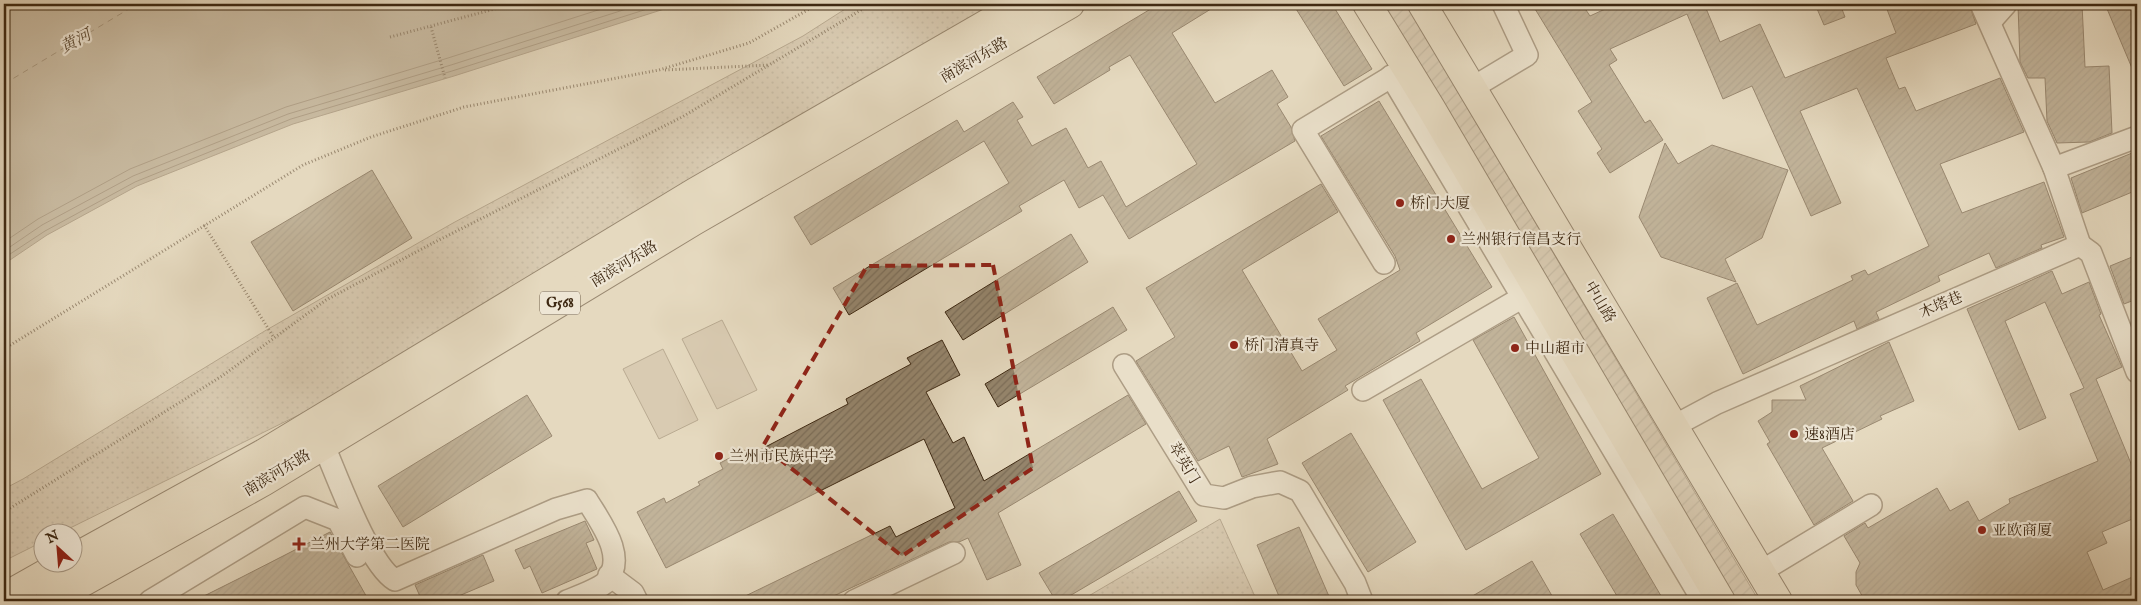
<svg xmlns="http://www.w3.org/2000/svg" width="2141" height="605" viewBox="0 0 2141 605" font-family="'IM FELL English','Noto Serif SC',serif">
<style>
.park{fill:url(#park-dots);stroke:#84725a}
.garden{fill:url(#garden-furrows);stroke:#84725a}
.pitch{fill:#c9bba2;stroke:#84725a}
.water{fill:#ac9d85;stroke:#806f57}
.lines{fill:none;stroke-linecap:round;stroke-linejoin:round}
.shore{stroke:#75634c;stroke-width:1}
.ferry{stroke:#5f4c35;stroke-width:1;stroke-dasharray:6 5;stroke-linecap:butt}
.building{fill:url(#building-hatch);stroke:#3e2913}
.minor-casing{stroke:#68553e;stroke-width:24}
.major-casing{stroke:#3e2913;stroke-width:30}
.highway-casing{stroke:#3e2913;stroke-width:30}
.path{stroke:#3e2913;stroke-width:3;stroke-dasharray:1 2.5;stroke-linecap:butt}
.minor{stroke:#eee6d5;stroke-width:21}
.major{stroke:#e5d9bf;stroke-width:28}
.highway{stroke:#e5d9bf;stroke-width:28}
.marked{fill:none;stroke:#8f2418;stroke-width:4;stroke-dasharray:10 6;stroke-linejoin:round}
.poi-dot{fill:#8f2418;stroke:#eee6d5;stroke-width:2}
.labels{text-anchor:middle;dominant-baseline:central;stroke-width:4.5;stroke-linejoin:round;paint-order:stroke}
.shield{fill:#eee6d5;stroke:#73624d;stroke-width:1}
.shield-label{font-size:14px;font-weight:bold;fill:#3e2913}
.street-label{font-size:15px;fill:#3e2913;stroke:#eee6d5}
.poi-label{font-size:15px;fill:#3e2913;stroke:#eee6d5;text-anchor:start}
.water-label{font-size:16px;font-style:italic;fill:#5f4c35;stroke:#eee6d5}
</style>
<defs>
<pattern id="park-dots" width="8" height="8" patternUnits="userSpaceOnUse" patternTransform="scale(1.25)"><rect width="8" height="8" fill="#c9bba2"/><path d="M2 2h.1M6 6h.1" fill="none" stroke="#a59883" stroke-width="1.8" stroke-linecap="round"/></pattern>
<pattern id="garden-furrows" width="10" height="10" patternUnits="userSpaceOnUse" patternTransform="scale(1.25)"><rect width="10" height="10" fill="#c9bba2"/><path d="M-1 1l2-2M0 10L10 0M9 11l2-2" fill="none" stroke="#a59883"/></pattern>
<pattern id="building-hatch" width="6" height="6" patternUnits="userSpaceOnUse" patternTransform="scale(1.25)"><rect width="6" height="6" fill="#95856c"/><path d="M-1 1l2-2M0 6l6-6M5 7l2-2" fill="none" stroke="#7b6d58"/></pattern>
</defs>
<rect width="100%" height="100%" fill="#e5d9bf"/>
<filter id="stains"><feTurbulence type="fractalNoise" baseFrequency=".004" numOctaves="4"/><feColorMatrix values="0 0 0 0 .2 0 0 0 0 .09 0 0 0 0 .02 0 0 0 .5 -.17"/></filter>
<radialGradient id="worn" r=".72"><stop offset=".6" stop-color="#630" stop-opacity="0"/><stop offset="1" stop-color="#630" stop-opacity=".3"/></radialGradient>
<g class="park">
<polygon points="853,4 993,4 629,218 337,396 62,532 42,532 42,542 4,561 4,489 23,479 263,332 453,223 803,36"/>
<polygon points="1220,519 1257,601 1080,601"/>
</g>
<polygon class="garden" points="1382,4 1406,4 1759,601 1735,601"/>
<g class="pitch">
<polygon points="722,320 757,390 717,409 682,339"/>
<polygon points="663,349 698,420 659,439 623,369"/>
</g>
<polygon class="water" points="4,4 680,4 454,76 293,124 137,186 47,235 4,264"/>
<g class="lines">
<g class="shore">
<polyline points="4,242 38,219 130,169 286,107 448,58 617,4"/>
<polyline points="4,251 42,225 133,176 288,114 451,65 642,4"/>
<polyline points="4,258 45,231 135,182 291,119 452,71 663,4"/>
</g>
<polyline class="ferry" points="4,84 137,4"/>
</g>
<g class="building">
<polygon points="1159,4 1219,4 1172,33 1215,103 1272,70 1288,97 1277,104 1291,127 1295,141 1129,239 1103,195 1079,208 1064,180 1019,206 1022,211 849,315 833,288 1009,183 984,141 811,245 794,217 957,120 964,132 1013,102 1023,117 1017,120 1032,146 1066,128 1088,168 1101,161 1126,207 1197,164 1130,55 1109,67 1110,70 1054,104 1037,77"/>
<polygon points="1293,4 1332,4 1372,69 1344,86"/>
<polygon points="1532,4 1582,4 1590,16 1616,4 1710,4 1705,6 1720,42 1760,24 1785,78 1896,33 1885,4 1969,4 1976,24 1886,58 1899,89 1905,87 1916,111 2000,78 2024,132 1940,164 1962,213 2044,182 2064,237 2041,245 2042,248 1996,268 1989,253 1938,276 1940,281 1876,312 1879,319 1857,329 1854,321 1743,374 1707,298 1737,283 1757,325 1853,280 1851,276 1865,270 1868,275 1929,246 1857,88 1800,111 1841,203 1811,216 1752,86 1723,99 1687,14 1610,49 1617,60 1609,65 1645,123 1650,120 1663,140 1610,173 1597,153 1602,149 1578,111 1592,102"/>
<polygon points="1815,4 1840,4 1845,17 1824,25"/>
<polygon points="2082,4 2085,67 2109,66 2112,133 2089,142 2057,143 2047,121 2045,78 2028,78 2020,62 2018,5"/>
<polygon points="2105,4 2137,4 2137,80"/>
<polygon points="1379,101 1492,287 1416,333 1420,341 1345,386 1348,390 1267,439 1278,464 1242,477 1229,446 1198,461 1136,361 1175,337 1146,288 1321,184 1338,212 1242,270 1302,371 1337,350 1318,319 1400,270 1395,256 1321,136"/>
<polygon points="1665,143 1678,164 1712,145 1788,170 1762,238 1725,259 1736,282 1661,257 1639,217"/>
<polygon points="2137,151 2137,190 2082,213 2071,178"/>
<polygon points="372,170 412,238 293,311 251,242"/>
<polygon points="1071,234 1088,262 963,340 945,312"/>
<polygon points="2137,255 2137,299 2124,304 2110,266"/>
<polygon points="2052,271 2062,294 2089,282 2101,314 2099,315 2122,367 2096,379 2137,478 2137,517 2102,532 2107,543 2087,552 2103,590 2137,575 2137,601 1865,601 1856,585 1856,572 1860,563 1844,536 1865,523 1868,528 1937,488 1950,511 1968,501 1979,521 2010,503 2009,499 2098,461 2070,394 2084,388 2045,302 2005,321 2046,418 2019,430 1967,309"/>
<polygon points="1113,307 1127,330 998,407 985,384"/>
<polygon points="1514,317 1601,474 1466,550 1383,400 1421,379 1482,489 1539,458 1473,340"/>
<polygon points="942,340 960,375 926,392 953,443 964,437 984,481 1128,395 1146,424 998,513 1021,565 987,580 968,538 959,542 949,542 823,601 735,601 890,526 896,537 955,508 924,439 666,568 637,512 664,498 666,503 700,485 698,482 723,469 720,463 745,450 748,456 848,404 846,399 911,364 907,358"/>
<polygon points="1889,342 1914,401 1880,416 1882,419 1822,448 1853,501 1814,525 1767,444 1770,442 1758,421 1772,412 1772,400 1806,400 1800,386"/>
<polygon points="527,395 552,436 403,527 378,486"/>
<polygon points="1351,433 1416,542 1368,572 1302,463"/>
<polygon points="1179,491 1197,521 1061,601 1056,601 1039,573"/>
<polygon points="1613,514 1664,601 1620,601 1580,534"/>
<polygon points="585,521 594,540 586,543 597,569 542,593 530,566 524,569 515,550"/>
<polygon points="1299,527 1331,601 1281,601 1257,545"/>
<polygon points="330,532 369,601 194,601 242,577"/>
<polygon points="483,555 494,581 447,601 422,601 415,585"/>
<polygon points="1532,561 1555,601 1464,601"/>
</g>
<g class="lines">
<defs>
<g id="minor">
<polyline points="1981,4 2054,168 2080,245"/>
<polyline points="1990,22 2006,4"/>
<polyline points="1391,76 1703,601"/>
<polyline points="1472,88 1527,55 1503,4"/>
<polyline points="2054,168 2137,137"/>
<polyline points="1384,263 1303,130 1404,69"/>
<polyline points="1124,365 1204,495 1224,498 1252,487 1280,482 1300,491 1355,583 1362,601"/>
<polyline points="1363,390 1535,290"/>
<polyline points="1674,426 1717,403 2080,245 2091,253 2137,372"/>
<path d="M324,446C337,476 369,565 395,580L556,509L587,500C600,522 628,557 606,582C599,589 577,597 567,601"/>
<polyline points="1760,572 1871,505"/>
<polyline points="609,575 633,593 637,601"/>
<polyline points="150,601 305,507 338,520 357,556"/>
<polyline points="854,601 954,553"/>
</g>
<g id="major">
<polyline points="1367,4 1431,108 1721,601"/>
<polyline points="1422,4 1778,601"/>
</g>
<g id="highway">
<polyline points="72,559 264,453 695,192 1021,4"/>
<polyline points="4,597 66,562"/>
<polyline points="49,601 263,482 694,221 1070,4"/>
</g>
</defs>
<use href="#minor" class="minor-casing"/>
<use href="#major" class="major-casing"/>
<use href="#highway" class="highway-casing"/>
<g class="path">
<polyline points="431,27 445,78"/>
<polyline points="390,37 513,4"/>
<polyline points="665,70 769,65"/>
<polyline points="204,225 274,338"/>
<polyline points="4,349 303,165 371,137 464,107 659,70 749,43 818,4"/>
<polyline points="4,512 222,376 326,300 433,243 682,117 871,4"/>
</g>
<use href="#minor" class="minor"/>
<use href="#major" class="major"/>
<use href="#highway" class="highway"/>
</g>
<path d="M0 0H2141V605H0ZM993,265L1033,468L902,556L763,446L867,266Z" fill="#e5d9bf" fill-opacity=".55" fill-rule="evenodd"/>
<path class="marked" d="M993,265L1033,468L902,556L763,446L867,266Z"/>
<g class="poi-dot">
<circle cx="1400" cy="203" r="5"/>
<circle cx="1451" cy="239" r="5"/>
<circle cx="1234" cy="345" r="5"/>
<circle cx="1515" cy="348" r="5"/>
<circle cx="1794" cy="434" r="5"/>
<circle cx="719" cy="456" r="5"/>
<circle cx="1982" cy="530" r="5"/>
<path d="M296.5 536.5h5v5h5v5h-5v5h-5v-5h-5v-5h5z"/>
</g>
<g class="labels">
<rect class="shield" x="540" y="291.5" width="40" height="23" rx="4"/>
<g class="shield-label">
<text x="560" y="303">G568</text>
</g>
<g class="street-label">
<text transform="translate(974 60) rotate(-30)">南滨河东路</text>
<text transform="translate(624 264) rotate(-31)">南滨河东路</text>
<text transform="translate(1600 302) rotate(59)">中山路</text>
<text transform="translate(1941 305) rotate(-23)">木塔巷</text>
<text transform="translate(1184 463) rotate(59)">萃英门</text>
<text transform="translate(277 473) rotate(-31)">南滨河东路</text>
</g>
<g class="poi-label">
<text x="1410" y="203">桥门大厦</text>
<text x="1461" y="239">兰州银行信昌支行</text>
<text x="1244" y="345">桥门清真寺</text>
<text x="1525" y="348">中山超市</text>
<text x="1804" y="434">速8酒店</text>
<text x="729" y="456">兰州市民族中学</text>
<text x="1992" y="530">亚欧商厦</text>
<text x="310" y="544">兰州大学第二医院</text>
</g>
<g class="water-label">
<text transform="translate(76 42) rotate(-28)">黄河</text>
</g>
</g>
<rect width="2141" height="605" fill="none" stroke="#e5d9bf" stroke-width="20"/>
<rect x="5" y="5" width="2131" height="595" fill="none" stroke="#3e2913" stroke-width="2.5"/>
<rect x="10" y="10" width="2121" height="585" fill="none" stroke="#3e2913"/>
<g transform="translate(58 548) rotate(334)"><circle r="24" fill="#eee6d5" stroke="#a89a87"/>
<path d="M0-4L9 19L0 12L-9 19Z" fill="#8f2418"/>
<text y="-8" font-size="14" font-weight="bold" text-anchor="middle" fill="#3e2913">N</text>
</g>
<rect width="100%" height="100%" filter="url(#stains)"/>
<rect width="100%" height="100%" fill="url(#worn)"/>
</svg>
